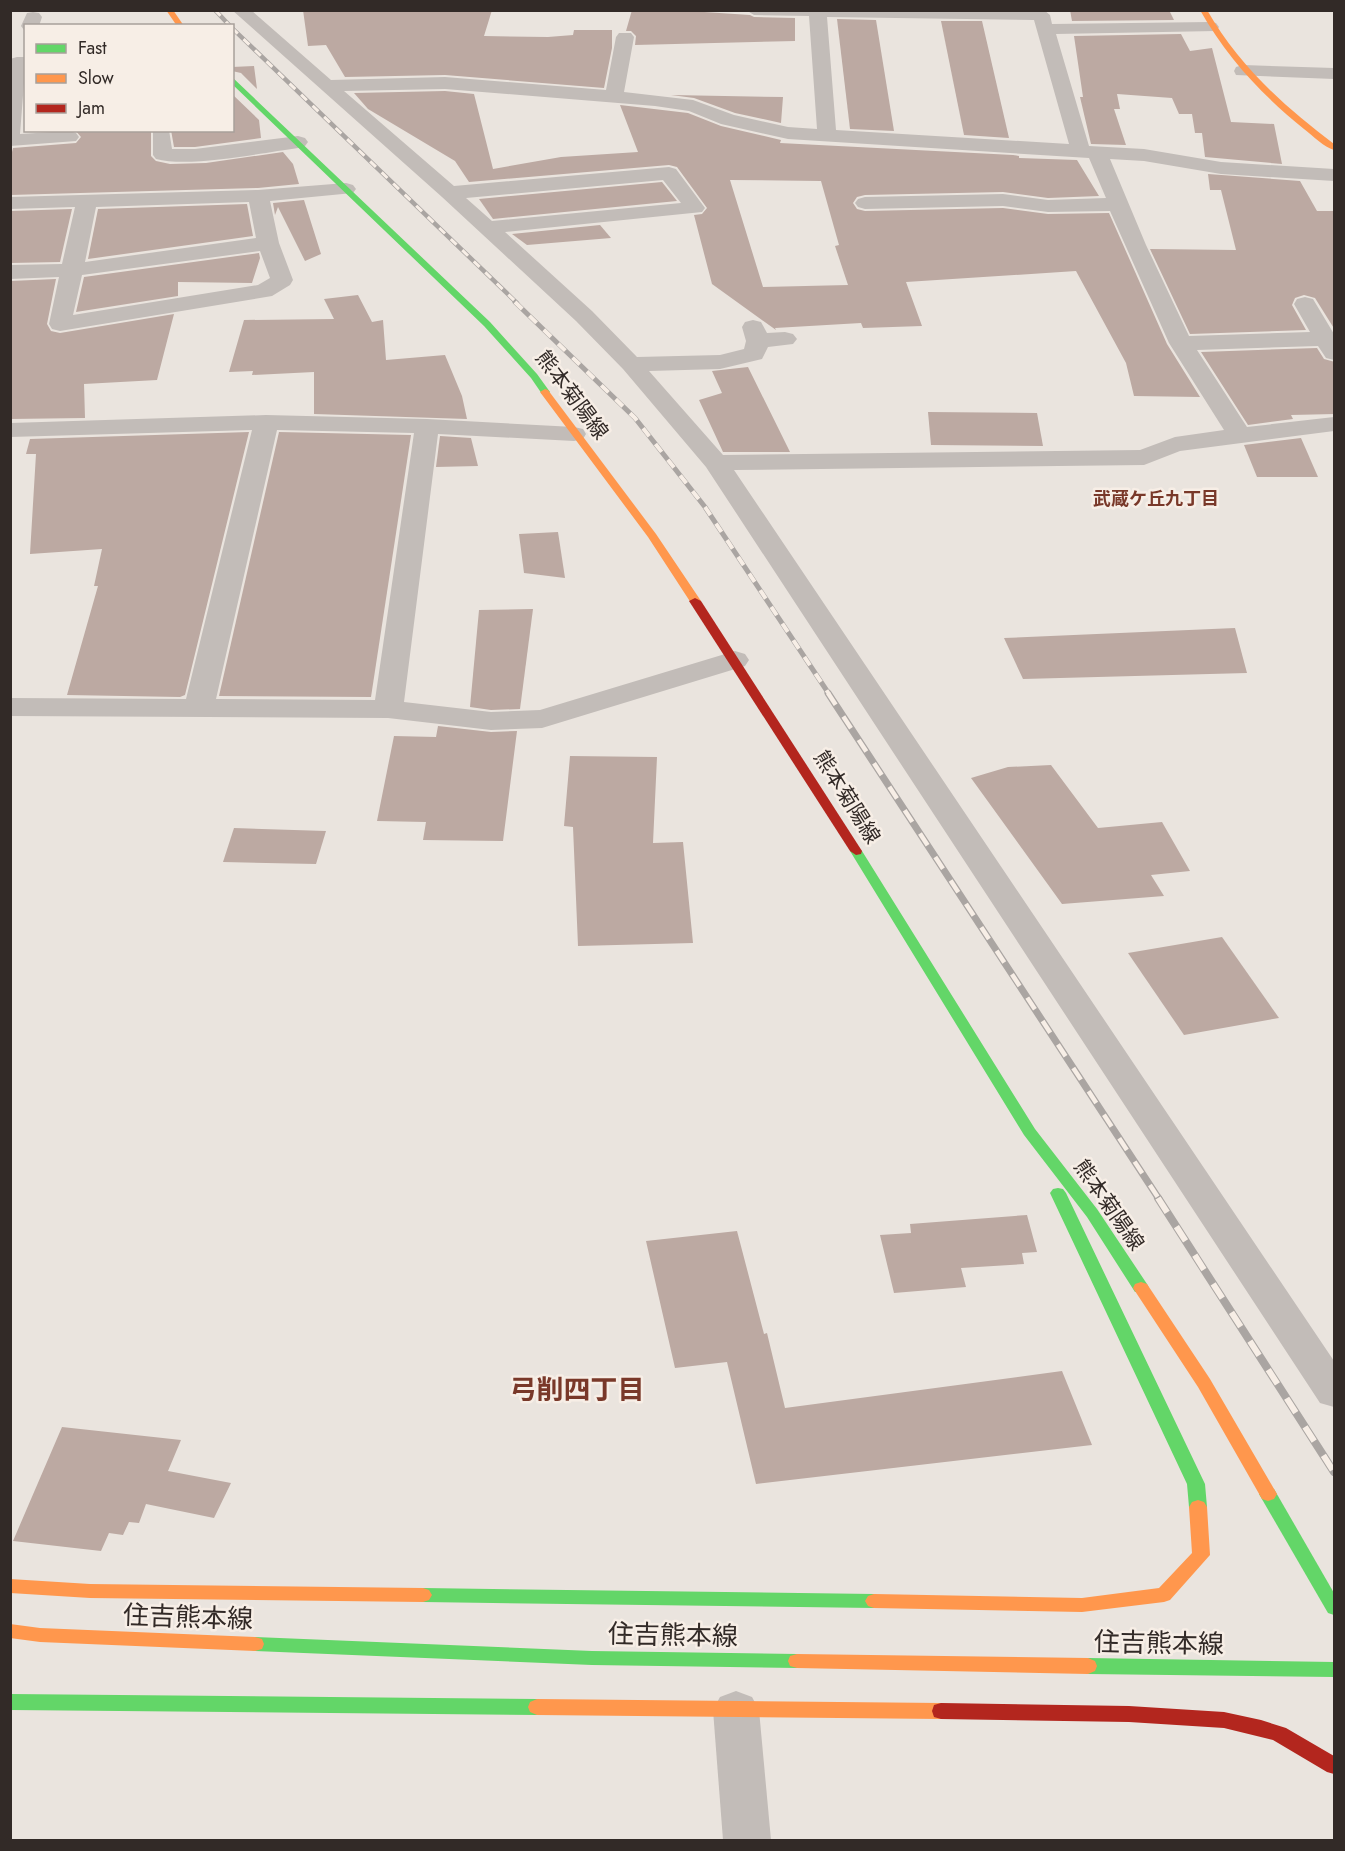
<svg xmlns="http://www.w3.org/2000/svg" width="1345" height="1851" viewBox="0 0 1345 1851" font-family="Jost,'Noto Sans JP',sans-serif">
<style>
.building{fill:#bca9a2;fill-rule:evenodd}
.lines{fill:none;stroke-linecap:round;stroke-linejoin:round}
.street{fill:#c2bcb8;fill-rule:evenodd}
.fast{fill:#63d668;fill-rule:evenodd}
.slow{fill:#ff974d;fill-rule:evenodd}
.jam{fill:#b3261e;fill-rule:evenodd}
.rail-far3-casing{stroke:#aaa5a2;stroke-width:4.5}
.rail-far2-casing{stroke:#aaa5a2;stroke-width:5}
.rail-far1-casing{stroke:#aaa5a2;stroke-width:7}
.rail-casing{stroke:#aaa5a2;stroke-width:8}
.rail-far3{stroke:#f7eee6;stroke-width:3;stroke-dasharray:8;stroke-linecap:butt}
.rail-far2{stroke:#f7eee6;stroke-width:4;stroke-dasharray:10;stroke-linecap:butt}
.rail-far1{stroke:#f7eee6;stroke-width:4.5;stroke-dasharray:14;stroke-linecap:butt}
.rail{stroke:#f7eee6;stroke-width:6;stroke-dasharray:17;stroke-linecap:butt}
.labels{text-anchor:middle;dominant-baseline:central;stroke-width:5;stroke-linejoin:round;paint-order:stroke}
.far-neighbourhood-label{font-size:18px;font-weight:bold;fill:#793829;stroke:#f7eee6}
.street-label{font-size:21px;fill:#322a27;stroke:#f7eee6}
.near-street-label{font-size:26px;fill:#322a27;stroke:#f7eee6}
.near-neighbourhood-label{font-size:27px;font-weight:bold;fill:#793829;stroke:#f7eee6}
</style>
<rect width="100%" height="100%" fill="#eae4de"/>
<g class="building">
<polygon points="303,10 492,10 484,36 548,37 573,35 574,30 612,30 612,48 604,88 445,75 345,77 326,45 308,46"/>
<polygon points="632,10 674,10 750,15 754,17 795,18 795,41 635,45 636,36 631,31 626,31"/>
<polygon points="1070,10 1169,10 1174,20 1072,21"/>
<polygon points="837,19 876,20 894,131 850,129"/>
<polygon points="941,21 982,21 1009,138 964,135"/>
<polygon points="1181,34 1190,51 1212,48 1231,122 1274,124 1282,164 1205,157 1202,133 1195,133 1192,114 1179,114 1172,98 1117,94 1120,109 1114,109 1126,145 1091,144 1080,97 1083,97 1074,36"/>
<polygon points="254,66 257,89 241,73 232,71 232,67"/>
<path d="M445,91L474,94L493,169L561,157L638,152L620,105L688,113L721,126L781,140L780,143L1013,155L1019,156V158L1077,160L1099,196L1048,198L1003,192L865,195L857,197L853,203L857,209L865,211L1003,208L1048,214L1109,213L1167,344L1200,397L1134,396L1126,363L1076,271L906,282L922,326L863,328L861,323L775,328L776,330L712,284L694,215L702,214L707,208L677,167L669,165L469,182L455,161L368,109L354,93ZM730,180L821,181L839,245L835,246L848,285L763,287Z"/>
<polygon points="232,94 259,120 261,138 195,147 174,147 171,130 232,130"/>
<polygon points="671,95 783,97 781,123 735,113 694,98"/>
<polygon points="75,130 151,130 151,156 156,161 170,164 206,163 283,152 293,164 299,184 258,188 10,195 10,160 13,148 76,143 81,137"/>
<polygon points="1208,174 1300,181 1317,211 1335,211 1335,330 1315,298 1304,295 1295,298 1292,305 1306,330 1190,334 1150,249 1236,250 1221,190 1210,190"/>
<polygon points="662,182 677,201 493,219 479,199"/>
<polygon points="304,200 321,254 305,261 278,207 275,215 273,203"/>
<polygon points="247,204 253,236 88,259 98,209"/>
<polygon points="72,209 60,262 10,263 10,211"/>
<polygon points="600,225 611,238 527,245 512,234"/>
<polygon points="259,253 260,258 252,283 178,282 178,296 76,312 84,277"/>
<polygon points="56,279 47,324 51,331 60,333 174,314 157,380 84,384 85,418 10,419 10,281"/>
<polygon points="358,295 372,322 383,320 386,360 445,355 462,396 467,419 314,414 314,372 252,375 253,371 229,372 244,320 334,319 324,299"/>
<polygon points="1317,348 1324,359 1335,362 1335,414 1291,415 1293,419 1248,425 1201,352"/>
<polygon points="748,367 790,452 723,452 699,400 722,393 712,371"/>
<polygon points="928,412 1037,413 1043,446 931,445"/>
<polygon points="249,432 185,695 180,697 67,695 98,586 94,586 102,549 30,554 36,454 26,454 30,439"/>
<polygon points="279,432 411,435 371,697 219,696"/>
<polygon points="440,436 471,438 478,466 436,467"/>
<polygon points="1301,438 1318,477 1257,477 1244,445"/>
<polygon points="558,532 565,578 524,573 519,534"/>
<polygon points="533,609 520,709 491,710 470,707 479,610"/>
<polygon points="1235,628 1247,673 1023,679 1004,638"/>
<polygon points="438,726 491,732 517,731 503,841 423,840 426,822 377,821 394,736 436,737"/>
<polygon points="570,756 657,757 653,843 683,842 693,943 578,946 573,827 564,826"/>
<polygon points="1051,765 1098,828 1162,822 1190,871 1151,875 1164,896 1062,904 971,778 1008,767"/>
<polygon points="234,828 326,831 316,864 223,862"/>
<polygon points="1222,937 1279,1018 1184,1035 1128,953"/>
<polygon points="1027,1215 1037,1252 1022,1253 1024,1264 961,1268 966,1287 894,1293 880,1235 911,1233 910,1224"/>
<polygon points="737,1231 764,1334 767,1333 785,1408 1062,1371 1092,1445 756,1484 727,1362 675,1368 646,1241"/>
<polygon points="62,1427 181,1440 168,1471 231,1483 214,1518 146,1504 139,1523 129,1522 123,1535 109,1533 101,1551 13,1541"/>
</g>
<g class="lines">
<g class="street">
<path d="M232,10H251L331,80L445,77L606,90L616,37L619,33H631L634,37L624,92L693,100L734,115L788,127L817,129L809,16L754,15L746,10H1044L1050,15L1052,24L1210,22L1216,23L1219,27L1216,31L1056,34L1089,146L1144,149L1221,162L1334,169V181L1221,174L1144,161L1110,159L1146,245L1189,336L1310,332L1294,304L1297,299L1305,297L1313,299L1334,334V360L1326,358L1318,346L1197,350L1247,427L1334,417V431L1180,451L1144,465L734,470L1334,1361V1407L1320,1403L706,467L623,369L576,321L442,197ZM827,17L1034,20L1069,144L836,130ZM445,89L655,106L689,111L721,124L788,139L1089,158L1106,198L1048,200L1003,194L865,197L858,199L855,203L858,207L865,209L1003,206L1048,212L1110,211L1169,343L1224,430L1175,437L1140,450L723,455L649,371L720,369L762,359L768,347L793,344L797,339L793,334L785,332L767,333L761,322L753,320L745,322L742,327L746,341L744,349L720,355L637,357L592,311L505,232L702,212L705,208L676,169L669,167L454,186L344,91ZM663,180L681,203L492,221L466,198Z"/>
<polygon points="33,12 39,13 42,17 39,26 26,26 26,30 24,30 21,26 27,13"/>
<polygon points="17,57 26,57 20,134 69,131 76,133 79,137 76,141 10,146 10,59"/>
<polygon points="1243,65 1334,68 1334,79 1236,75 1234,71 1236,67"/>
<path d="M153,130H169L172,149H195L298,136L305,138L308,142L305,146L298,148C261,153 190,168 156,159L153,155Z"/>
<path d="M346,183L353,185L356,189L353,193L270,201L279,243L293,280L290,285L272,296L60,331L52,329L49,324L59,277L10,279V265L62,264L75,207L10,209V197L258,190ZM249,202L256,238L85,262L96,207ZM260,251L270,278L258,285L73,315L82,275Z"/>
<path d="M266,415L427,419L574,427L583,429L586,434L583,439L574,441L438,434L404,702L491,712L540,710L735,651L745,654L749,660L745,666L542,728L491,730L388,718L10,716V698L186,699L252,430L10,437V423ZM277,430L414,433L375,700L216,699Z"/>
<polygon points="736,1691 752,1697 759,1710 771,1840 723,1840 713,1710 720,1697"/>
</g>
<g class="fast">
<polygon points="232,77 490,322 537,374 550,392 548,394 542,394 531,378 484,326 232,84"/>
<polygon points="856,847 862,851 1035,1129 1097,1209 1147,1284 1149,1288 1147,1292 1135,1292 1087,1217 1024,1135 850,851"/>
<polygon points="1058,1188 1063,1189 1066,1193 1205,1484 1207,1507 1204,1512 1198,1514 1192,1512 1189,1507 1187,1484 1050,1193 1053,1189"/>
<polygon points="1268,1487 1274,1489 1334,1593 1334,1615 1328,1613 1259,1494 1262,1489"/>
<polygon points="423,1588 874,1594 880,1596 883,1601 880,1606 874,1608 423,1602 417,1600 414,1595 417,1590"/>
<polygon points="255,1637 592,1651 797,1654 804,1656 806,1661 804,1666 797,1668 592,1665 255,1651 248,1649 246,1644 248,1639"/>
<polygon points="1088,1658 1334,1662 1334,1677 1088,1674 1081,1671 1079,1666 1081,1661"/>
<polygon points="10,1694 537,1699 544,1702 546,1707 544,1712 537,1715 10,1710"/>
</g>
<g class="slow">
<polygon points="166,10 173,10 184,26 177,26"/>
<path d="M1200,10H1207C1239,66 1284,106 1334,144V150C1324,147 1313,136 1304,129C1262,95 1227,58 1200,10Z"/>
<polygon points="545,389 548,390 656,534 701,601 699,603 691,603 648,537 540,392"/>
<polygon points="1141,1282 1147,1284 1210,1379 1277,1494 1274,1499 1268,1501 1262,1499 1198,1387 1133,1288 1135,1284"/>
<polygon points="1198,1500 1204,1502 1207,1507 1210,1555 1170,1600 1164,1602 1082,1612 874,1608 868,1606 865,1601 868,1596 874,1594 1082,1598 1159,1588 1192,1553 1189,1507 1192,1502"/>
<polygon points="10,1579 90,1584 423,1588 429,1590 432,1595 429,1600 423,1602 90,1598 10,1593"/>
<polygon points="10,1624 40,1628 255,1637 262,1639 264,1644 262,1649 255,1651 40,1642 10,1638"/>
<polygon points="797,1654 1088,1658 1095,1661 1097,1666 1095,1671 1088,1674 797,1668 790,1666 788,1661 790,1656"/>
<polygon points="537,1699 941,1703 948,1705 950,1711 948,1717 941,1719 537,1715 530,1712 528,1707 530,1702"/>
</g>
<g class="jam">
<polygon points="695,598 701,601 862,851 861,854 856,855 850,851 689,601"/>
<polygon points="941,1703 1129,1706 1224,1712 1261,1720 1286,1728 1334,1756 1334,1774 1327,1772 1273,1740 1224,1728 1129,1722 941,1719 934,1717 932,1711 934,1705"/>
</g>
<defs>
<g id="rail-far3">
<polyline points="215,10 230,26"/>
<polyline points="232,28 517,303"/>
</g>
<polyline id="rail-far2" points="515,302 635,418 705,507 829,694"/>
<polyline id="rail-far1" points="828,693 1159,1199"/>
<polyline id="rail" points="1158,1198 1334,1472"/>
</defs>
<use href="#rail-far3" class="rail-far3-casing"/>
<use href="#rail-far2" class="rail-far2-casing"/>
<use href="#rail-far1" class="rail-far1-casing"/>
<use href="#rail" class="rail-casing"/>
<use href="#rail-far3" class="rail-far3"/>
<use href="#rail-far2" class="rail-far2"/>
<use href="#rail-far1" class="rail-far1"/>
<use href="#rail" class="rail"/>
</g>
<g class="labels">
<g class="far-neighbourhood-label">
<text x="1156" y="499">武蔵ケ丘九丁目</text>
</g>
<g class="street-label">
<text transform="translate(572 395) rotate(53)">熊本菊陽線</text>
<text transform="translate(847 797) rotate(58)">熊本菊陽線</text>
<text transform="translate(1109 1205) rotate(55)">熊本菊陽線</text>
</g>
<g class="near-street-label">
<text transform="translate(188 1617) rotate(2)">住吉熊本線</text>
<text transform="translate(673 1635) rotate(1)">住吉熊本線</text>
<text transform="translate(1159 1643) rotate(1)">住吉熊本線</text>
</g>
<g class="near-neighbourhood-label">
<text x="577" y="1389">弓削四丁目</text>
</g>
</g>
<rect width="1345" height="1851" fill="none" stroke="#322a27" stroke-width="24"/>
<rect x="24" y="24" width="210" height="108" fill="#f7eee6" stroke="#a8a09a" stroke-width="1.5"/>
<rect x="36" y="44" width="30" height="9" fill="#63d668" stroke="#a8a09a" stroke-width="1.5"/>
<text x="78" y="54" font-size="18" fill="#322a27">Fast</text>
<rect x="36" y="74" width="30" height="9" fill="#ff974d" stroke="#a8a09a" stroke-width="1.5"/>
<text x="78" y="84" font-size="18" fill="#322a27">Slow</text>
<rect x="36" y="104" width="30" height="9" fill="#b3261e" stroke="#a8a09a" stroke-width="1.5"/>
<text x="78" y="114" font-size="18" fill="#322a27">Jam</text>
</svg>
